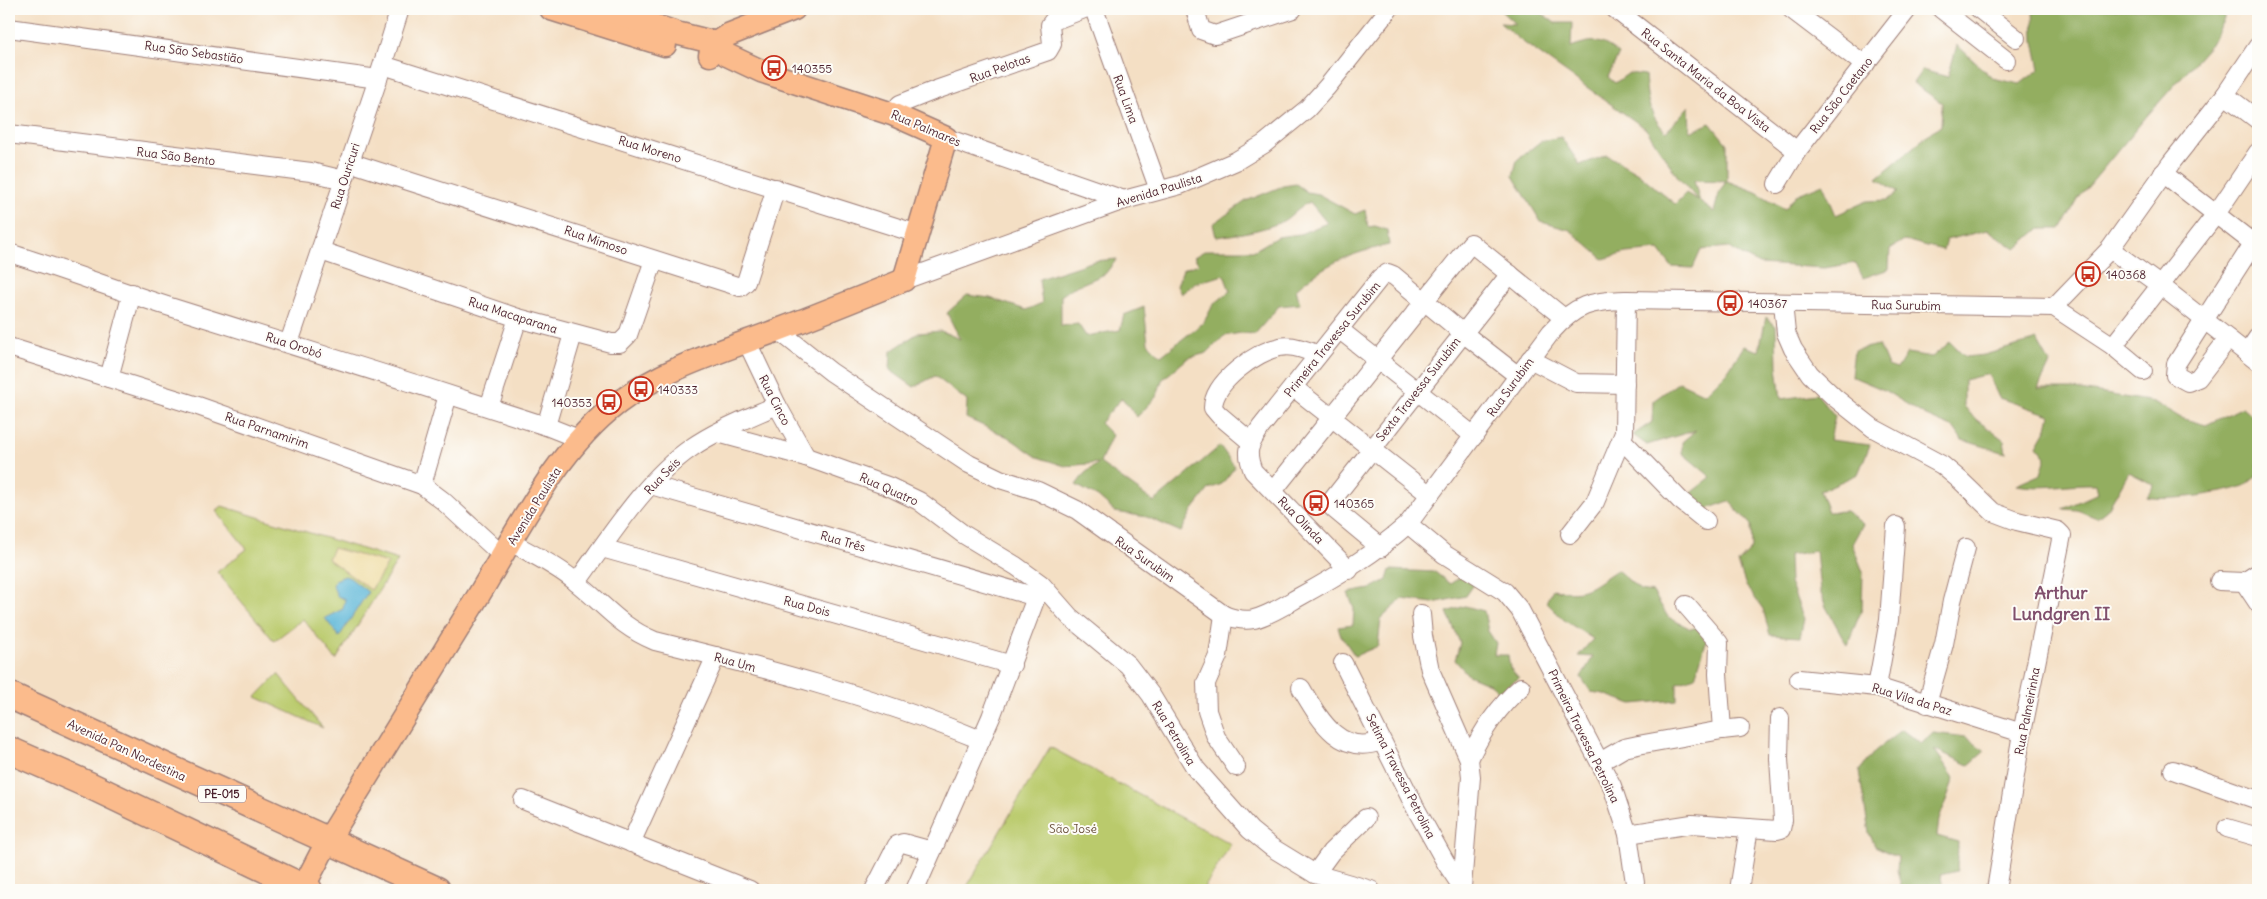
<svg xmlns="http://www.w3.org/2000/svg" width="2267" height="899" viewBox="0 0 2267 899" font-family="Delius,sans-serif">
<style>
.green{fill:#baca6c;stroke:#82744c}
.forest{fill:#93ae60;stroke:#6e6646;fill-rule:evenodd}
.sand{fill:#eeda9e;stroke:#9c7c64}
.water{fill:#5ab6d8;stroke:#526a82}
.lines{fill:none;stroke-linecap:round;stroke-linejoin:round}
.minor-casing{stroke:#9f7f78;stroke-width:20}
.major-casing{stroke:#9f7f78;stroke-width:25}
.highway-casing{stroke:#9f7f78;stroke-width:29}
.minor{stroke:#fff;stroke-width:18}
.major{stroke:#fbbb8c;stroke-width:22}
.highway{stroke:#fbbb8c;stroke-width:26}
.labels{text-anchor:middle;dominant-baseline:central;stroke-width:4;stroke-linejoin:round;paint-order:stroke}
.shield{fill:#fdfcf7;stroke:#806168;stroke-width:1}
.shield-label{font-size:11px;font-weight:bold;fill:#4a1f2b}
.street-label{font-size:12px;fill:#4a1f2b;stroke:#fdfcf7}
.poi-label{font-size:12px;fill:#4a1f2b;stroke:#fdfcf7;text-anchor:start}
.park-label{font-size:12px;fill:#6c523e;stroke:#fdfcf7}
.district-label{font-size:18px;font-weight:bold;fill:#804f6c;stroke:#fdfcf7}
</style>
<rect width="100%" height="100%" fill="#fdfcf7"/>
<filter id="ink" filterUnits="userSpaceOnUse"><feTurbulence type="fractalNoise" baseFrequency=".02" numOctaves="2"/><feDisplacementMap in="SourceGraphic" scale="10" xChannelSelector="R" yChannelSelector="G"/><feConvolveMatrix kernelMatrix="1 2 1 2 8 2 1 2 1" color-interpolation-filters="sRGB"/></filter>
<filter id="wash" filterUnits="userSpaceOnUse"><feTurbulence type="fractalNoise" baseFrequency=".0096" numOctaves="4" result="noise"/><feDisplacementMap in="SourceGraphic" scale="20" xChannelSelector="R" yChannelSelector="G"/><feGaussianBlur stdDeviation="1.12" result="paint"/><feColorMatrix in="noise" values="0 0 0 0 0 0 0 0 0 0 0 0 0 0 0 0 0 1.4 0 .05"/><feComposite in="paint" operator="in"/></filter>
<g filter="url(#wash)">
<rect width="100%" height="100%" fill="#f4dfc4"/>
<g class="green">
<polygon points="222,506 398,560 336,660 303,619 274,641 217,572 247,549 216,511"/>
<polygon points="278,674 323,728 256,697"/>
<polygon points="1050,747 1231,844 1203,890 965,890"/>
</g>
<g class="forest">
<path d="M1499,9H1536L1555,23H1572L1571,47C1593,39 1601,39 1619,54L1608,77L1615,83L1629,73L1645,75C1647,99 1648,114 1666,132L1689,106L1690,132L1710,123L1727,144V181L1756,192L1785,209L1796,195L1823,184L1836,215L1867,201L1888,200L1898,192L1877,178L1932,131L1941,126L1942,103L1913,83L1922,70L1948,77L1957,45L1992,78L2020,84L2040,69L2034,41L2033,9H2224L2225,17L2211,44L2146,117L2078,199L2061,229H2039L2016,249L1988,230L1946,240L1943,250L1904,240L1890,249L1889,269L1863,278L1856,263L1824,268L1759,264L1727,247L1701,250L1693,268L1672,267L1659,250L1626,253L1603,259L1570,230L1541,222L1513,176L1517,160L1541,141L1561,137L1580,165L1607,155L1638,173L1675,204L1686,193L1698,200L1678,177L1646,129L1520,40L1500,23L1515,24ZM1694,180L1726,181L1719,193L1714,212L1700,202Z"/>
<path d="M1296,184L1307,192L1318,194L1355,214L1365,210L1368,227L1375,226L1387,230L1389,245C1352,253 1325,263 1296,289L1300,304L1279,306L1255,334L1241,333L1224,336L1207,353L1188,358L1162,380L1157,396L1137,417L1122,398L1100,423L1112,435L1100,463L1154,502L1220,446L1235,467L1222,484L1209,489L1192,511L1181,532L1147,517L1115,512L1098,497L1076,485L1085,473L1099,463L1065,466L1037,457L1008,437L966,418L967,401L935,376L914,387L890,370L891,351L918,333L941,331L960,339L947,313L967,295L990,298L1026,310L1042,303L1039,279L1094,261L1117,259L1105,274L1072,288L1061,296V326L1078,324L1086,336L1120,330L1124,315L1144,307L1148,343L1161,356L1204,322L1213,305L1230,291L1224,275L1195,283L1181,294L1177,286L1183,269L1199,264L1194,257L1206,250H1255L1277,237L1300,234L1327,223L1310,202C1295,208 1292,217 1281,222C1261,231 1238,234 1216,237L1213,224L1246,201L1283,186Z"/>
<polygon points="1766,317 1776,326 1777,367 1781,399 1817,394 1835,416 1830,440 1870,445 1858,474 1820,491 1828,512 1846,511 1863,524 1852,544 1863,572 1862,609 1847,645 1826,607 1820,591 1816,551 1789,555 1790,583 1804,619 1800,637 1770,635 1763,609 1746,586 1738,563 1752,548 1751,525 1729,501 1704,510 1688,495 1711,477 1682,453 1682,442 1696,430 1647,445 1633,435 1652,422 1653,401 1679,382 1705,394 1727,372 1744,346 1759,351"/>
<path d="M2037,340L2050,363L2038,389H2074L2154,402L2181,418L2206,425L2243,407L2258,420V475C2254,478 2250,482 2246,485C2231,493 2164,502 2147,497L2154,485L2129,472L2108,509L2097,518L2077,510L2063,509L2098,493L2096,484C2068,483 2043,490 2016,485L2041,474L2046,457L2037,446L2047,428L2050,415L1999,398L1988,374L1964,380V406L1974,418L2004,440L2006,453L1962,440L1954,428L1926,416L1884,390L1851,376L1854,350L1879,345L1888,366L1897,369L1907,353L1932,357L1950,342L1965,357L1984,355Z"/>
<polygon points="1390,570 1435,572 1450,584 1464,575 1475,583 1466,596 1433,603 1402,599 1381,619 1378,646 1355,656 1340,634 1338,627 1353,625 1354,609 1348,593 1370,589 1387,580"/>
<path d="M1617,570L1640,590L1653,592L1668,617L1691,629L1703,625L1707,639L1695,677L1677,683V700L1632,704L1604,694L1591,692L1581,677L1593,657L1578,656L1593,639L1564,620L1546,602L1553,589C1586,597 1591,586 1617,570Z"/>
<polygon points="1465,606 1484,611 1488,631 1496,643 1494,655 1508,655 1510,668 1519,678 1499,692 1492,685 1468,675 1455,660 1460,643 1447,612"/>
<polygon points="1902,730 1921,744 1933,733 1966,737 1985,751 1969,765 1934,749 1954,778 1939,820 1937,836 1958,842 1957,871 1940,875 1944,890 1880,890 1902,889 1897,870 1898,857 1875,846 1869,833 1859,771 1875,751"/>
</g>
<polygon class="sand" points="333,548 388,563 371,590 328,559"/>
<polygon class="water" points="345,576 350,578 368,592 339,637 325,618 343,609 345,599 337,596 333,586 335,580"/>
</g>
<g filter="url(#ink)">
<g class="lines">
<defs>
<g id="minor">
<polyline points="1094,9 1159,190"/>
<polyline points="1195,9 1201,30 1215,35 1293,9"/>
<polyline points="1615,9 1797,151"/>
<polyline points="1791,9 1865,65"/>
<polyline points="1941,9 2006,60"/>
<polyline points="1979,9 2016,38"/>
<polyline points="9,28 378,79"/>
<polyline points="383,65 918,234"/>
<polyline points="2225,95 2258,120"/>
<polyline points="892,114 900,104 933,91 1048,51 1052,44 1050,25 1053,21 1084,9"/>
<polyline points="9,134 311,172 344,180"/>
<polyline points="946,138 1124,200"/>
<polyline points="349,162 740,287 746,282 776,188"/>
<polyline points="2163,173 2258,247"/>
<polyline points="1777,184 1797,151 1908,9"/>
<polyline points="2110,249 2161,286 2258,362"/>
<polyline points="321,251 518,318 611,343 620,343 628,335 654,260"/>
<path d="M9,253C62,269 114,289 167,306C293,345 420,385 546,426L579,439"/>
<polyline points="904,280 1124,200 1180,185 1236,161 1264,144 1307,109 1327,87 1389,9"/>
<polyline points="1783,303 1786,333 1793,349 1810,374 1834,397 1873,428 1942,465 1961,481 1993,512 2017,521 2058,531 2062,535 2022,733 1996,890"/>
<polyline points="2054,307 2113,346 2216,214 2258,152"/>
<path d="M778,330L831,372L969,464L1000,479L1038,491L1077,510L1224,615C1234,619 1243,621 1254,619C1270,615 1285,605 1299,597C1339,575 1374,554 1408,524L1551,332C1576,304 1591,301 1626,300L2054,307L2110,249L2171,163L2225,95L2258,46"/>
<polyline points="1340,330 1474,436"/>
<polyline points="2228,339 2198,378 2188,382 2175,375 2176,364 2258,236"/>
<polyline points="747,342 777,405 806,457"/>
<polyline points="289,343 378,79 400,9"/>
<polyline points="2113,346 2143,371"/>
<polyline points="9,347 198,406 422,485 442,500 503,556"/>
<polyline points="2247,353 2258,337"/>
<polyline points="1530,359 1576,383 1625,384"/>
<polyline points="109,378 132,293"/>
<polyline points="1293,387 1430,495"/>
<polyline points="489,407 518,318"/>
<polyline points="546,426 573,334"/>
<polyline points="718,433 806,457 890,487 919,501 963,534 1016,566 1041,584 1070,617 1128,665 1151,695 1196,769 1250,830 1271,847 1315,874 1371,890"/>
<polyline points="1622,440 1680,500 1706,521"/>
<path d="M1251,442L1219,415L1213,408C1213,382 1257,351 1280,347C1292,344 1307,350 1318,355"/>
<polyline points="422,485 448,395"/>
<polyline points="651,485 1036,597"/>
<polyline points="1273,491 1471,243 1564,318"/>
<polyline points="1408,524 1444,554 1505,592 1520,610 1612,786 1628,834 1636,890"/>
<polyline points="1570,534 1595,502 1624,433 1626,300"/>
<path d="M511,542C533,555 558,566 577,583C606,606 619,626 655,641C765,668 876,697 981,740"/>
<polyline points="602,548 1012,665"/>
<polyline points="1381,548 1334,509 1332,507 1333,499 1510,274"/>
<path d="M1349,570L1253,471C1245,451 1249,445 1261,427L1380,278L1388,273L1393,275L1463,333L1517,375"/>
<polyline points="2219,581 2244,582 2258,573"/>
<path d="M577,582C609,538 646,479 691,448C717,430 748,418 777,405"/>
<polyline points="2244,582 2258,603"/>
<polyline points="1421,614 1423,636 1430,670 1469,759 1471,777 1462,887"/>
<polyline points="1224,615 1218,656 1206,683 1207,711 1216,737 1236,767"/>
<polyline points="1343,663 1416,809 1446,863 1462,887 1462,890"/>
<polyline points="1799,679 1877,687 2022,733"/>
<polyline points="1877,687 1889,620 1896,526"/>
<path d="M1301,688C1319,718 1339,757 1381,741"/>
<polyline points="1927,704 1944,644 1952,601 1966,548"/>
<polyline points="1722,730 1740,728"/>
<path d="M1469,759C1482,731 1497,708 1521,687"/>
<polyline points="1600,762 1624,748 1638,745 1722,730 1718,674 1719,643 1686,605"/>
<polyline points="2173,770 2258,800"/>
<polyline points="523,800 750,890"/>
<polyline points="2227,828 2258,837"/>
<polyline points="1628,834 1692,824 1777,830 1781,829 1783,820 1779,759 1780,718"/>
<polyline points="631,843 716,656"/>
<polyline points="1315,874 1331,852 1366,818"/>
<polyline points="874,890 897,845 903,843 932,851"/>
<polyline points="915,890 991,717 1040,587"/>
<polyline points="1739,890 1749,828"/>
</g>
<g id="major">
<polyline points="551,9 665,45"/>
<polyline points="710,55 716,43 728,35 794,9"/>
<path d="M303,888L327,842C378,759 429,676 480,593C518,530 558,448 618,403C666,367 723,351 778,330C820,314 862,297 904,280L946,138L892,114L761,71L727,55L716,43L680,34L604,9"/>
</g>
<g id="highway">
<polyline points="9,695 437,890"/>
<polyline points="9,750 89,785 309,890"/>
</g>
</defs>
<use href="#minor" class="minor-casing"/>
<use href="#major" class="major-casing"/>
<use href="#highway" class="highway-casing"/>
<use href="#minor" class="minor"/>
<use href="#major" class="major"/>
<use href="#highway" class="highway"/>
</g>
</g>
<defs>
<symbol id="bus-ring" viewBox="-11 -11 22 22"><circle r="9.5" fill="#fdfcf7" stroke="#c8321e" stroke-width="1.5"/><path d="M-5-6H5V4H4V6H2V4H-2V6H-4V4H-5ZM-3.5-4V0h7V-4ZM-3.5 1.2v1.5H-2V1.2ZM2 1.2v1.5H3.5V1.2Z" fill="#c8321e"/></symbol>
</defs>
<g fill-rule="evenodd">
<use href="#bus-ring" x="760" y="54" width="28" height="28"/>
<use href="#bus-ring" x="2074" y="260" width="28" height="28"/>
<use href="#bus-ring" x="1716" y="289" width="28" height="28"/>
<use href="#bus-ring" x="627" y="375" width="28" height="28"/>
<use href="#bus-ring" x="595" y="388" width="28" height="28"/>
<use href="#bus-ring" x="1302" y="489" width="28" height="28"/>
</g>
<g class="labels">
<rect class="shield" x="198" y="785.5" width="48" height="17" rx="4"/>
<g class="shield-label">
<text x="222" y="794">PE-015</text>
</g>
<g class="street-label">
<text transform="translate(194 52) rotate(8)">Rua São Sebastião</text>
<text transform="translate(1000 68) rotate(-20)">Rua Pelotas</text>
<text transform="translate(1706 80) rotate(38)">Rua Santa Maria da Boa Vista</text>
<text transform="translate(1841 95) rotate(-52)">Rua São Caetano</text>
<text transform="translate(1126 99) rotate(70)">Rua Lima</text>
<text transform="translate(926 128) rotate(23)">Rua Palmares</text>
<text transform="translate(650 149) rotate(17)">Rua Moreno</text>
<text transform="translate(176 156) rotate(7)">Rua São Bento</text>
<text transform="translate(345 176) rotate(-72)">Rua Ouricuri</text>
<text transform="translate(1159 190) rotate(-17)">Avenida Paulista</text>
<text transform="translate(596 240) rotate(19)">Rua Mimoso</text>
<text transform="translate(1906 305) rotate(1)">Rua Surubim</text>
<text transform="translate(513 315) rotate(18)">Rua Macaparana</text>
<text transform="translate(1332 339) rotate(-51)">Primeira Travessa Surubim</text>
<text transform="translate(294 345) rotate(18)">Rua Orobó</text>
<text transform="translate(1510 387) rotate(-54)">Rua Surubim</text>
<text transform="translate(1418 389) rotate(-52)">Sexta Travessa Surubim</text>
<text transform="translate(775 400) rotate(63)">Rua Cinco</text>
<text transform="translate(267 430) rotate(19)">Rua Parnamirim</text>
<text transform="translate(662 476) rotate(-46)">Rua Seis</text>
<text transform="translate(889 489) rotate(24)">Rua Quatro</text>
<text transform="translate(534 506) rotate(-58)">Avenida Paulista</text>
<text transform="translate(1301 520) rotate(46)">Rua Olinda</text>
<text transform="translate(843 541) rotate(16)">Rua Três</text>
<text transform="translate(1145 559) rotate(35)">Rua Surubim</text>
<text transform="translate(807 606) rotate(15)">Rua Dois</text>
<text transform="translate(735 662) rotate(15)">Rua Um</text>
<text transform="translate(1912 699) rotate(17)">Rua Vila da Paz</text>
<text transform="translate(2027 711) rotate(-79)">Rua Palmeirinha</text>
<text transform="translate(1174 733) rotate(59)">Rua Petrolina</text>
<text transform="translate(1584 736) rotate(64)">Primeira Travessa Petrolina</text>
<text transform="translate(127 750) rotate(25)">Avenida Pan Nordestina</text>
<text transform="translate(1401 776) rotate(63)">Setima Travessa Petrolina</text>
</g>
<g class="poi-label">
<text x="792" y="68">140355</text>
<text x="2106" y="274">140368</text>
<text x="1748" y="303">140367</text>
<text x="658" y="389">140333</text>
<text x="592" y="402" text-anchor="end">140353</text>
<text x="1334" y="503">140365</text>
</g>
<g class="park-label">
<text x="1073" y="828">São José</text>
</g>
<g class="district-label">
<text x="2061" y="592">Arthur<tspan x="2061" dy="21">Lundgren II</tspan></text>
</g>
</g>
<rect width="2267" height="899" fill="none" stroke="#fdfcf7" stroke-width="30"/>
</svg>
